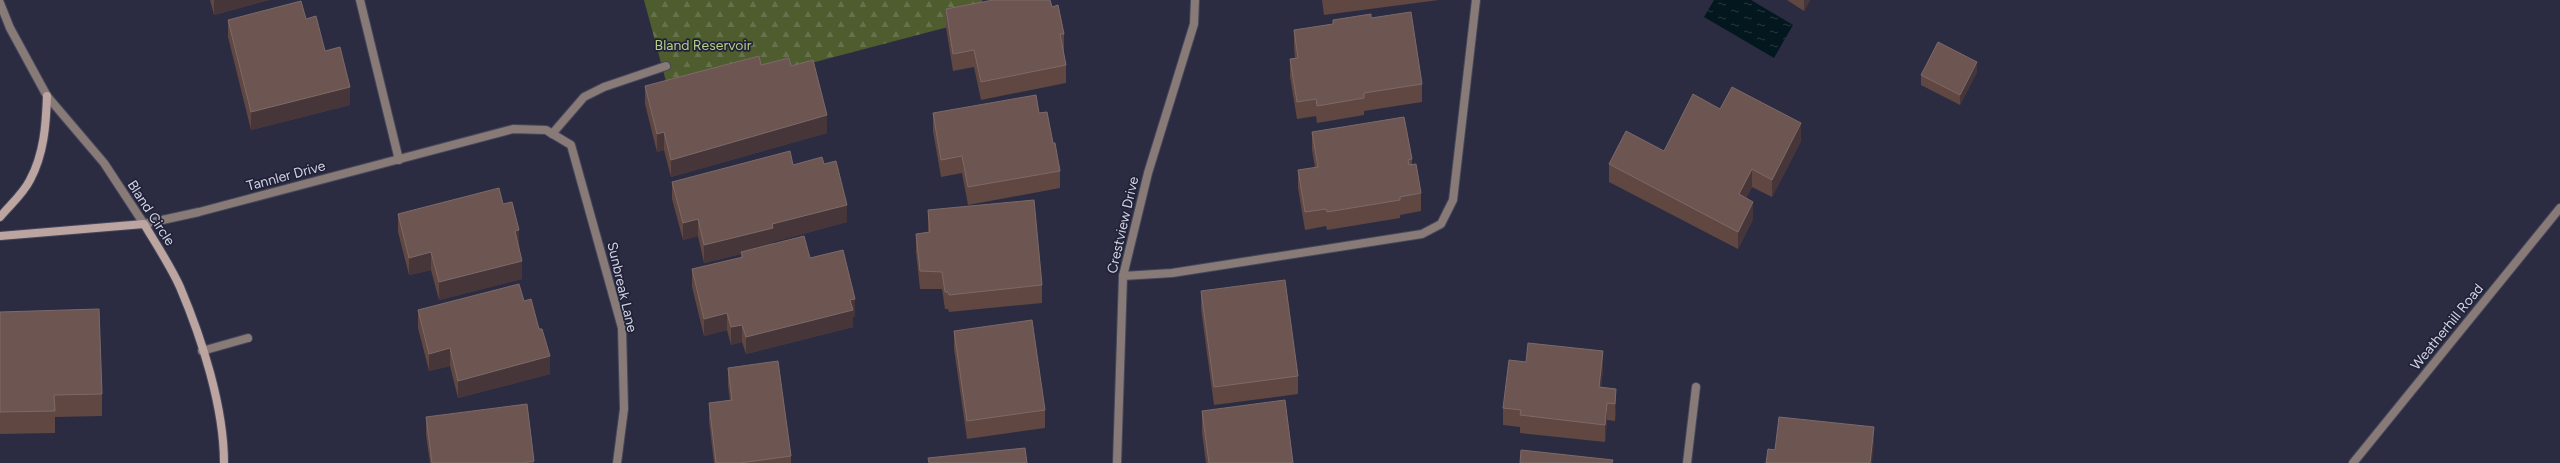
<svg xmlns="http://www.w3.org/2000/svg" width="2560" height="463" viewBox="0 0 2560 463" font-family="Figtree,sans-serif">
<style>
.forest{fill:url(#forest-firs)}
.water{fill:url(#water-ripples)}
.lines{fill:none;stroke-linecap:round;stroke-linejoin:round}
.lane-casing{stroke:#46475b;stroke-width:10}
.street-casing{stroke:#46475b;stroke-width:10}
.secondary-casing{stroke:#46475b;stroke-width:10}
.lane{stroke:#887a77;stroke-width:8}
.street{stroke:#887a77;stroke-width:8}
.secondary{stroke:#bca5a1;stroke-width:8}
.wall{fill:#604741}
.shaded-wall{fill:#46363a}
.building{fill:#6d5652;stroke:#7c6a69}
.labels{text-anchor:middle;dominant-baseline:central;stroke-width:3.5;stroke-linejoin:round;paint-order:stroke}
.park-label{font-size:14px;fill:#b5ce80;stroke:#212238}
.street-label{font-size:14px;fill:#d1d2e1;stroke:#212238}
</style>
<defs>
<pattern id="forest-firs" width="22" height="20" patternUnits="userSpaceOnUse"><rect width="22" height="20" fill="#4e5c2e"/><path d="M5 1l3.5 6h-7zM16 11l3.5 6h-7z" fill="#66724c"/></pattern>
<pattern id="water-ripples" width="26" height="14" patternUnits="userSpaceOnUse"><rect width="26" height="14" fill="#03171e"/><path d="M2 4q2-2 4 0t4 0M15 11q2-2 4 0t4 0" fill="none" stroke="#27383e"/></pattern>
</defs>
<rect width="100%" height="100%" fill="#2b2c42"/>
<polygon class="forest" points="644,0 982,0 986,17 671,100"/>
<polygon class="water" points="1714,0 1751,0 1793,25 1774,58 1704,17"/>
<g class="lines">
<defs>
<g id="lane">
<polyline points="360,0 399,160"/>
<polyline points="552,134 584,97 604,87 666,66"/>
<polyline points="1123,276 1172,273 1422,234 1441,224 1453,200 1476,0"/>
<polyline points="202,351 248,338"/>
</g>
<g id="street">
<polyline points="0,3 10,28 47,96 104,163 144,224 199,212 513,129 546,130 571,145 622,328 624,409 617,463"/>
<polyline points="1117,463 1123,276 1148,173 1194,24 1195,0"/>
<polyline points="1687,463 1696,387"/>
<polyline points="2353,463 2560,208"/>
</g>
<g id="secondary">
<path d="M0,217C10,205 23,194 30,180C44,154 46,125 47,96"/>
<path d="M0,236L144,224C156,244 170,265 180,287C202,339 224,407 224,463"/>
</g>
</defs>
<use href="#lane" class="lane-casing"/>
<use href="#street" class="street-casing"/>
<use href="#secondary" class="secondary-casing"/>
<use href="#lane" class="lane"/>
<use href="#street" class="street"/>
<use href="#secondary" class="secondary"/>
</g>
<g class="wall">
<polygon points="210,0 269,0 214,15"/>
<polygon points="1322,0 1439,0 1324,15"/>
<polygon points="1787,0 1810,0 1804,11"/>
<polygon points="1052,7 1064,34 1064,52 1063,52 1066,65 1066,83 981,100 974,67 953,71 946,27 946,9"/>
<polygon points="1371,18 1422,84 1422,102 1364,111 1364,115 1317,123 1316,116 1297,119 1290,77 1290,59 1295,58 1294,48 1294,30 1333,24 1333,20"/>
<polygon points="306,19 325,51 350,105 251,130 228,37 228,20"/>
<polygon points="761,65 791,66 827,133 671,177 664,150 657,152 645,104 645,86"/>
<polygon points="1977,72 1960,105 1921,85 1921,75"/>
<polygon points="1720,109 1801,141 1772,197 1752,187 1746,198 1753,219 1738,249 1609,182 1609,164 1664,151"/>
<polygon points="933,113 1039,113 1053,143 1060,171 1060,188 968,205 962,173 941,177 933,131"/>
<polygon points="1312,132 1412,159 1412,164 1421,193 1421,211 1400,215 1400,218 1327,230 1326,226 1305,230 1298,188 1298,170 1315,168 1312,150"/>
<polygon points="824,164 847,222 773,242 773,244 810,258 855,317 853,317 853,327 746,354 742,342 731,345 727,330 704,336 692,287 692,269 741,258 741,254 704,263 698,236 683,240 672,199 672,182 793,165"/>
<polygon points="503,204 519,248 522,279 439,300 431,270 409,275 398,232 398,214"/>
<polygon points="928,210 1042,285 1042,303 949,312 948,309 945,309 942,289 920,289 916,252 916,234 928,233"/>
<polygon points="1201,291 1298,376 1298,394 1214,405 1201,309"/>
<polygon points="524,301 550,374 458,398 450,366 429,371 418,328 418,310"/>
<polygon points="0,312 102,394 102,416 55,417 55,433 0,434"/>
<polygon points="954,331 1045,410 1045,428 967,439 954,349"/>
<polygon points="728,368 791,456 791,463 714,463 709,421 709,403 730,401 728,385"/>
<polygon points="1603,369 1601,387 1616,389 1616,407 1615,421 1607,420 1605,442 1520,433 1520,427 1503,425 1503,408"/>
<polygon points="1202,411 1293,463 1206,463 1202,433"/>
<polygon points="426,417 534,461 534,463 430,463 426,435"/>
</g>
<g class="shaded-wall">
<polygon points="214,0 269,0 214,15"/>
<polygon points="1805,0 1810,0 1804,11 1804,0"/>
<polygon points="1977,62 1977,72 1960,105 1960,95"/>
<polygon points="350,87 350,105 251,130 251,112"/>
<polygon points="827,115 827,133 671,177 671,160"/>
<polygon points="1801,123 1801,141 1772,197 1772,180"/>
<polygon points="664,132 664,150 657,152 657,134"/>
<polygon points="1752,169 1752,187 1739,212 1739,194"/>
<polygon points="1753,202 1753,219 1738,249 1738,232"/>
<polygon points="847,205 847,222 773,242 773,245 741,252 741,254 704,263 704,245 772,224"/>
<polygon points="698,219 698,236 683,240 683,223"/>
<polygon points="519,230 519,248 515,231"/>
<polygon points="431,252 431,270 409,275 409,258"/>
<polygon points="522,261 522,279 439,300 439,282"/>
<polygon points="855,299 855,317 853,317 853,327 746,354 746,337"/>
<polygon points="727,313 727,330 704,336 704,319"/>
<polygon points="742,325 742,342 731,345 731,327"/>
<polygon points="450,348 450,366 429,371 429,354"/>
<polygon points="1603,351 1603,369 1599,405 1599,387"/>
<polygon points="550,356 550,374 458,398 458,381"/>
<polygon points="1616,389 1616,407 1615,421 1615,404"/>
<polygon points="1607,403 1607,420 1605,442 1605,425"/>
<polygon points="1874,427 1874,444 1872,463 1870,463"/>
</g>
<g class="building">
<polygon points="993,0 1050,0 1052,7 1058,5 1064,34 1060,34 1066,65 981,82 974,50 953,54 946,9"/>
<polygon points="301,1 306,19 316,16 325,51 340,47 350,87 251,112 228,20"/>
<polygon points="1411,12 1422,84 1364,93 1364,98 1317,106 1316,99 1297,102 1290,59 1298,58 1294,30 1333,24 1333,20 1371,14 1371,18"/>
<polygon points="1938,42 1977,62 1960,95 1921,75"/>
<polygon points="759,56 761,65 789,58 791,66 813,60 827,115 671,160 664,132 657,134 645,86"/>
<polygon points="1732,87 1801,123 1772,180 1752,169 1739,194 1753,202 1738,232 1609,164 1626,131 1664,151 1693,94 1720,109"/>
<polygon points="1036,95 1039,113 1047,112 1053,143 1055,143 1060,171 968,187 962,156 941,160 933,113"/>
<polygon points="1404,117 1412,159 1408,160 1409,165 1416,164 1421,193 1400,197 1400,200 1327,212 1326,209 1305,212 1298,170 1318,167 1312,132"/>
<polygon points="790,151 793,165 822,157 824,164 836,161 847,205 772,224 773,228 704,245 698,219 683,223 672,182"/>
<polygon points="499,188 503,204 512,202 519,230 515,231 522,261 439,282 431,252 409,258 398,214"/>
<polygon points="1034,200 1042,285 949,295 948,292 945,292 942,272 920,271 916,234 930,232 928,210"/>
<polygon points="804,236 810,258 843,250 855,299 850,300 853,310 746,337 742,325 731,327 727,313 704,319 692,269 743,257 741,252"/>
<polygon points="1285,280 1298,376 1214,387 1201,291"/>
<polygon points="519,284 524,301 531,299 539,329 542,329 550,356 458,381 450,348 429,354 418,310"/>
<polygon points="99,309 102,394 54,395 55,411 0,412 0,312"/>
<polygon points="1032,320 1045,410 967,421 954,331"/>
<polygon points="1528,343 1603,351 1599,387 1616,389 1615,404 1607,403 1605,425 1520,415 1521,410 1503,408 1509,360 1526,362"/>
<polygon points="778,361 791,456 740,463 716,463 709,403 732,400 728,368"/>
<polygon points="1285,400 1293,463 1209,463 1202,411"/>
<polygon points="527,404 534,461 522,463 432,463 426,417"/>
<polygon points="1779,417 1874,427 1870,463 1766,463 1768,449 1775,450"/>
<polygon points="1025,448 1027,463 929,463 928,458"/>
<polygon points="1521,450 1613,460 1612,463 1520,463"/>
</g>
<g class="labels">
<g class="park-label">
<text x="703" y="45">Bland Reservoir</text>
</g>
<g class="street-label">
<text transform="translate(286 176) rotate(-15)">Tannler Drive</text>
<text transform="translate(151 213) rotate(57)">Bland Circle</text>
<text transform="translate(1123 225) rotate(-77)">Crestview Drive</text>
<text transform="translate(622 287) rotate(77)">Sunbreak Lane</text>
<text transform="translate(2447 327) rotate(-51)">Weatherhill Road</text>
</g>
</g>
</svg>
